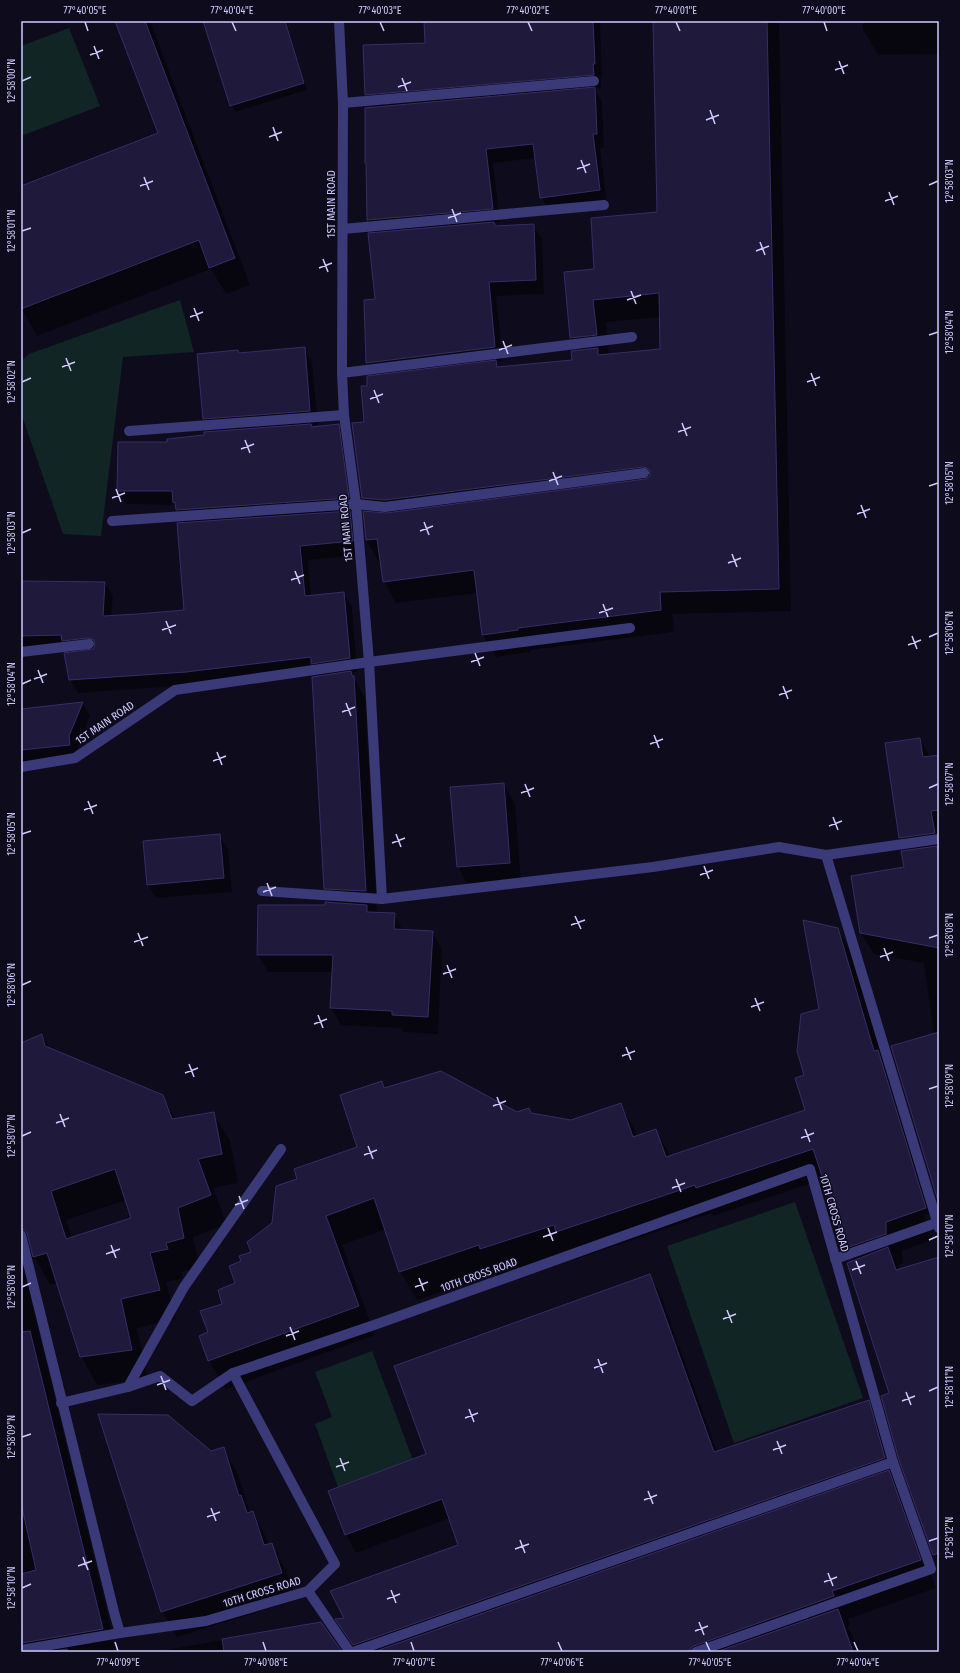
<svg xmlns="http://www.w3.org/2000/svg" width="960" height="1673" viewBox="0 0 960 1673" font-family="'Fira Sans Condensed',sans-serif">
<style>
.green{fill:#102524}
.shadow{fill:#0007;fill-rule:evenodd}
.building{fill:#1f193c;stroke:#362d66;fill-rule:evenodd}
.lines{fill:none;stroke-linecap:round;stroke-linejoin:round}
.minor{stroke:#3a3a78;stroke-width:10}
.ticks{fill:none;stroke:#cecafc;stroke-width:1.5}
.labels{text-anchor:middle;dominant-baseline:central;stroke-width:3;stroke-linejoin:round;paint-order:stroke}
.street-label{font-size:11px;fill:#cecafc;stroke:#0e0c1c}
.neatline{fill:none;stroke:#cecafc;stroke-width:1.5}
.ticks-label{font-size:10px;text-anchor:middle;fill:#cecafc}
</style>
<rect width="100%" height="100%" fill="#0e0c1c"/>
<g class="green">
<polygon points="69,28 100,106 21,136 21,46"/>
<polygon points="180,300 194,352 123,357 101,536 63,534 21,413 21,361 29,354"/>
<polygon points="795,1202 863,1398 734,1443 667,1246"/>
<polygon points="372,1351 413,1460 338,1487 315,1424 332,1417 315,1372"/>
</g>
<g class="shadow">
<polygon points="21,21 34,21 21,26"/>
<polygon points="116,21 150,21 250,285 226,294 211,269 37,336 21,308 21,187 159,134"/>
<polygon points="204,21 286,21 307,90 235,112 231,105"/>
<path d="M425,21H600L602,77H601V88L594,89L602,102L604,147L600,148L607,204L549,211L541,197L536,158L493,163L500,222L494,223L496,227L533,225L542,239L544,294L496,296L503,361L496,362L499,368L573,361L579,351L571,338L595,270L658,213L654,21H779L791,611L672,614L674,632L530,650V652L496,657L483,635L478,593L396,603L384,581L381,562H379L366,540L372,513L363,498L368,387L375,376L367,363L365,301L376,300V234L368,220L367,165L366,163L374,108L366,94L426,44ZM661,317V350L609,355L606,322Z"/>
<polygon points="863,21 939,21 939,54 878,55 863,29"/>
<polygon points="304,348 312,362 318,425 311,425 313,428 338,425 346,439 356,512 350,512 357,526 360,555 308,560 311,597 344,594 352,607 357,672 351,673 365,698 377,912 370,911 371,913 394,914 403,931 432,932 442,949 438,1034 403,1032 401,1028 341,1025 331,1008 333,972 268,972 258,955 326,906 333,903 325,888 320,677 316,671 194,685 78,693 70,679 70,654 68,649 21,650 21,582 105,583 113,596 111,616 185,610 185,523 175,505 126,504 118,490 169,443 205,436 212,432 204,419 238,351 240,354"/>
<polygon points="83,703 90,716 77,750 77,758 24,764 21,759 21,710"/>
<polygon points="920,739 930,757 939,756 939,1191 934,1035 924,963 874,954 861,933 905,868 908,851 900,838"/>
<polygon points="504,784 515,804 521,883 469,887 458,867"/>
<polygon points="219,836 228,849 232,892 156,898 148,885"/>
<polygon points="838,929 854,958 934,1212 924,1215 932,1240 902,1251 903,1263 897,1265 900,1270 939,1258 939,1565 900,1460 890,1393 855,1261 847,1248 824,1179 713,1216 712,1213 574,1260 570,1253 497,1278 495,1274 417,1300 400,1271 386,1229 342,1245 375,1335 226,1389 209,1361 200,1336 210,1333 224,1304 237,1284 242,1262 252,1253 273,1224 298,1180 358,1147 381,1082 385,1089 571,1121 621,1104 638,1136 656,1130 671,1157 807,1111 805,1076"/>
<path d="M42,1035L50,1049L162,1096L176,1120L213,1113L230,1141L238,1183L213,1188L227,1224L193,1237L200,1267L181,1272L183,1278L166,1282L176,1319L137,1328L148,1379L97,1385L81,1356L58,1283L50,1285L35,1258L31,1262L36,1289L29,1291L117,1652H21V1044ZM126,1200L133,1218L72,1238L66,1220Z"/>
<polygon points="649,1275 660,1293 717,1452 868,1401 879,1419 895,1476 892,1477 905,1500 936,1588 848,1619 850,1625 847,1626 854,1638 859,1652 357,1652 337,1620 345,1618 459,1545 450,1518 356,1553 346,1535 427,1455"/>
<polygon points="223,1448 238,1474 250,1513 253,1512 270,1545 271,1544 286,1570 296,1600 177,1637 162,1611 211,1452"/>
<polygon points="321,1623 341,1652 155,1652"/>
</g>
<g class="building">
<polygon points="115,21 145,21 235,258 209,268 199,240 21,309 21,186 158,133"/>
<polygon points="203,21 285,21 304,83 230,106"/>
<polygon points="424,21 593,21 595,64 593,64 594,75 365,95 363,45 425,43"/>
<polygon points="653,21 767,21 779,589 660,592 661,610 518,628 518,630 482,635 474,570 383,582 377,539 366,540 363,511 386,513 645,479 650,476 649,469 643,467 385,500 362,498 352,423 364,422 361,386 367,386 367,376 496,360 497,367 572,360 571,351 598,348 598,355 660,349 659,293 593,300 597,335 570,338 564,272 594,269 591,218 657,212"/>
<polygon points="595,87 597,134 593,134 600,190 540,198 533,144 486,149 493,209 367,220 366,163 365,163 365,108"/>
<polygon points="494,222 495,226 534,224 536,280 489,282 495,347 366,363 364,300 375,299 368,233"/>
<polygon points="305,347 310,411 203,419 197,354 238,350 239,353"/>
<polygon points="311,424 312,427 339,424 349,498 176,510 175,502 173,503 172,491 117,491 118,442 167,442 167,439 204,435 204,432"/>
<polygon points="350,511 353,541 300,546 305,596 344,592 350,658 311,664 311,657 186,672 69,680 64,653 93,649 95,646 94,640 88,638 62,641 61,635 21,636 21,581 105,582 103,616 138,614 184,610 177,523"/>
<polygon points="351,671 352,676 354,676 366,891 324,889 312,677"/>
<polygon points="83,702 69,736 70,745 21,750 21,709"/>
<polygon points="920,738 923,757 939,755 939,810 931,811 935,833 899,838 885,743"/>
<polygon points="504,783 510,863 457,867 450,787"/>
<polygon points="220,834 224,878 147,885 143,841"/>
<polygon points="937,846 939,861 939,948 860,933 851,876 904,867 901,851"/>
<polygon points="325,902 367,905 367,912 395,913 394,929 433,931 428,1017 392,1015 392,1011 330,1008 333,955 257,955 258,905 325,905"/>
<polygon points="803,920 838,928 874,1051 878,1050 926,1208 886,1222 886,1234 846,1248 813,1149 696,1188 695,1185 556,1232 554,1225 480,1249 479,1245 399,1272 374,1198 326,1216 359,1306 208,1361 199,1336 208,1332 200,1311 222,1304 218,1290 235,1283 229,1266 241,1261 239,1256 251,1252 247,1242 272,1223 276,1186 297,1179 294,1169 357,1147 340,1095 382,1081 384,1088 441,1071 517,1112 529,1108 531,1113 571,1120 621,1103 633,1137 656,1129 666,1157 805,1110 795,1078 804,1075 797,1051 801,1014 819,1009"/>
<polygon points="939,1032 939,1204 891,1046"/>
<path d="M42,1034L45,1046L163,1095L172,1119L214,1112L222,1154L198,1159L211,1195L178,1208L184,1238L166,1243L168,1249L150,1253L160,1290L121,1299L132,1350L80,1357L47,1253L33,1257L27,1233L25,1230L21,1229V1043ZM115,1169L131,1218L66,1239L51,1191Z"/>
<polygon points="888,1247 896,1270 939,1257 939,1553 933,1555 899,1460 881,1396 889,1393 847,1263"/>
<polygon points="650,1274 714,1452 869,1400 885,1458 353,1645 335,1619 344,1618 330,1591 458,1545 442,1499 345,1535 328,1491 426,1454 394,1366"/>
<polygon points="30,1331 103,1629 22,1643 21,1574 36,1570 21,1503 21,1332"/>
<polygon points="98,1414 168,1415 211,1451 224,1447 239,1496 241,1495 247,1513 253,1511 264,1545 272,1543 282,1573 161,1612"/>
<polygon points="889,1470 921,1560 832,1591 834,1596 694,1646 691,1648 690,1652 373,1652"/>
<polygon points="838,1609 853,1652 716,1652"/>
<polygon points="321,1622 342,1652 224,1652 222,1639"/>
<polygon points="67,1649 68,1652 48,1652"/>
</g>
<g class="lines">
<g class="minor">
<polyline points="339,21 343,103 342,373 344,415 356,504 369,662 382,899 653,867 779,847 826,855 939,839"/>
<polyline points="343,103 594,81"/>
<polyline points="343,229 604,205"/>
<polyline points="342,373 632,337"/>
<polyline points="129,431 344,415"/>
<polyline points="112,521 356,504 385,507 644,473"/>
<polyline points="21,652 89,644"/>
<polyline points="21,767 75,758 175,690 369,662 630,628"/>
<polyline points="826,855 939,1228"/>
<polyline points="262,891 382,899"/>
<polyline points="21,1235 114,1612 120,1633"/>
<polyline points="835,1259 939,1222"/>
<polyline points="128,1387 184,1287 281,1149"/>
<polyline points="61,1403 128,1387 160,1376 192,1401 233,1373"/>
<polyline points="308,1591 350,1652"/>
<polyline points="21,1650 120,1633 206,1621 308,1591 335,1564 233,1373 377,1324 810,1169 893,1462 931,1569 696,1652"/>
<polyline points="353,1652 893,1462"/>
</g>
</g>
<path class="ticks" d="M85,22L88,31M232,22L236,31M380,22L384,31M528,22L532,31M676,22L680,31M824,22L827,31M94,46L99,59M90,55L103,50M839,61L844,74M835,70L848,65M402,78L407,91M22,81L31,77M398,87L411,82M710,110L715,124M706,120L719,115M273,127L278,141M269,137L282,132M581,160L586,173M577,169L590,164M144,177L149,190M929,185L938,181M140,186L153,181M889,192L894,205M885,201L898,196M452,209L457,222M448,218L461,213M22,231L31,228M760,242L765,255M756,251L769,246M323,259L328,272M319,268L332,263M631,291L636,304M627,300L641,295M194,308L199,321M190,317L203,312M929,335L938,332M503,341L508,354M499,350L512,345M66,358L71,371M62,367L75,362M811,373L816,386M22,382L31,378M807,382L820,377M374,390L379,403M370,399L383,394M682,423L687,436M678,432L691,427M245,440L250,453M241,449L254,444M553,472L558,485M549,481L562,476M929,486L938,483M116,489L121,502M112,498L125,493M861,505L866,518M857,514L870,509M424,522L429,535M420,531L433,526M22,533L31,529M732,554L737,567M728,563L741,558M295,571L300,584M291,580L304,575M603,604L608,617M599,613L613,608M166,621L171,634M162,630L176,625M912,636L917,649M929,637L938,633M908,645L921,640M475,653L480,666M471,662L484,657M38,670L43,683M34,679L47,674M22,684L31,680M783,686L788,699M779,695L792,690M346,703L351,716M342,712L355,707M654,735L659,748M650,744L663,739M217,752L222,765M213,761L226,756M525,784L530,797M929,788L938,784M521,793L534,788M88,801L93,814M84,810L97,805M833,817L838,830M829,826L842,821M22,834L31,831M396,834L401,847M392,843L405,838M704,866L709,879M700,875L713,870M267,883L272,896M263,892L276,887M575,916L581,929M571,925L585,920M138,933L143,946M929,938L938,935M134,942L148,937M884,948L889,961M880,957L893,952M447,965L452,978M443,974L456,969M22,985L31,981M755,998L760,1011M751,1007L764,1002M318,1015L323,1028M314,1024L327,1019M626,1047L631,1060M622,1056L635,1051M189,1064L194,1077M185,1073L198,1068M929,1089L938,1086M497,1097L502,1110M493,1106L506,1101M60,1114L65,1127M56,1123L69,1118M805,1129L810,1142M22,1136L31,1132M801,1138L814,1133M368,1146L373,1159M364,1155L377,1150M676,1179L681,1192M672,1188L685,1183M239,1196L244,1209M235,1205L248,1200M548,1228L553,1241M543,1237L557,1232M929,1240L938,1236M111,1245L116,1258M106,1254L120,1249M856,1261L861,1274M852,1270L865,1265M419,1278L424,1291M22,1287L31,1283M415,1287L428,1282M727,1310L732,1323M723,1319L736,1314M290,1327L295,1340M286,1336L299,1331M598,1359L603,1373M594,1368L607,1363M161,1376L166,1390M157,1385L170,1380M929,1391L938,1387M906,1392L911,1405M902,1401L915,1396M469,1409L474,1422M465,1418L478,1413M22,1437L31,1434M777,1441L782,1454M773,1450L786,1445M340,1458L345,1471M336,1467L349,1462M648,1491L653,1504M644,1500L657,1495M211,1508L216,1521M207,1517L220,1512M520,1540L525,1553M929,1541L938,1538M515,1549L529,1544M83,1557L88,1570M78,1566L92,1561M828,1573L833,1586M824,1582L837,1577M22,1588L31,1584M391,1590L396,1603M387,1599L400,1594M699,1622L704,1635M695,1631L708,1626M115,1642L118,1651M263,1642L266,1651M411,1642L414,1651M558,1642L562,1651M706,1642L710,1651M854,1642L858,1651"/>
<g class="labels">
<g class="street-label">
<text transform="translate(331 204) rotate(-90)">1ST MAIN ROAD</text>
<text transform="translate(346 528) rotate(-95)">1ST MAIN ROAD</text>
<text transform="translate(105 723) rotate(-34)">1ST MAIN ROAD</text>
<text transform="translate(834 1213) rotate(74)">10TH CROSS ROAD</text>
<text transform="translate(479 1275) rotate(-20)">10TH CROSS ROAD</text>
<text transform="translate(262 1592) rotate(-17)">10TH CROSS ROAD</text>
</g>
</g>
<rect width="960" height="1673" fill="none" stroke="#0e0c1c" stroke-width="44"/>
<rect x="22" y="22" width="916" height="1629" class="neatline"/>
<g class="ticks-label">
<text x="85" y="14">77°40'05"E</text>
<text x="232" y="14">77°40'04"E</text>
<text x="380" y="14">77°40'03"E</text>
<text x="528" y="14">77°40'02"E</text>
<text x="676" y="14">77°40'01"E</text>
<text x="824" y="14">77°40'00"E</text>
<text transform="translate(11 81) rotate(-90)" y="4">12°58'00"N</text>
<text transform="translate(949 181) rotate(-90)" y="4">12°58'03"N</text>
<text transform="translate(11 231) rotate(-90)" y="4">12°58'01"N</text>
<text transform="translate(949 332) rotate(-90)" y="4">12°58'04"N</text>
<text transform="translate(11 382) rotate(-90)" y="4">12°58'02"N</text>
<text transform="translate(949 483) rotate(-90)" y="4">12°58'05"N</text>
<text transform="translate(11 533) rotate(-90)" y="4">12°58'03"N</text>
<text transform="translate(949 633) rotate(-90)" y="4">12°58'06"N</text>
<text transform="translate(11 684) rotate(-90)" y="4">12°58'04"N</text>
<text transform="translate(949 784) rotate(-90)" y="4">12°58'07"N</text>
<text transform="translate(11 834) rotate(-90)" y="4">12°58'05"N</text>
<text transform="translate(949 935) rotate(-90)" y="4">12°58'08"N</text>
<text transform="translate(11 985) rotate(-90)" y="4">12°58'06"N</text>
<text transform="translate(949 1086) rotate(-90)" y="4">12°58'09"N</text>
<text transform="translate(11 1136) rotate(-90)" y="4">12°58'07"N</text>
<text transform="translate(949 1236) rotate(-90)" y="4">12°58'10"N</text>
<text transform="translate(11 1287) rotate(-90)" y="4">12°58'08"N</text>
<text transform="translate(949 1387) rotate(-90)" y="4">12°58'11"N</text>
<text transform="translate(11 1437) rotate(-90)" y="4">12°58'09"N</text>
<text transform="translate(949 1538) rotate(-90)" y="4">12°58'12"N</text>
<text transform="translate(11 1588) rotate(-90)" y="4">12°58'10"N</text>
<text x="118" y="1666">77°40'09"E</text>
<text x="266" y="1666">77°40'08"E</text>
<text x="414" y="1666">77°40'07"E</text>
<text x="562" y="1666">77°40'06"E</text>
<text x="710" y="1666">77°40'05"E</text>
<text x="858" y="1666">77°40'04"E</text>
</g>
</svg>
